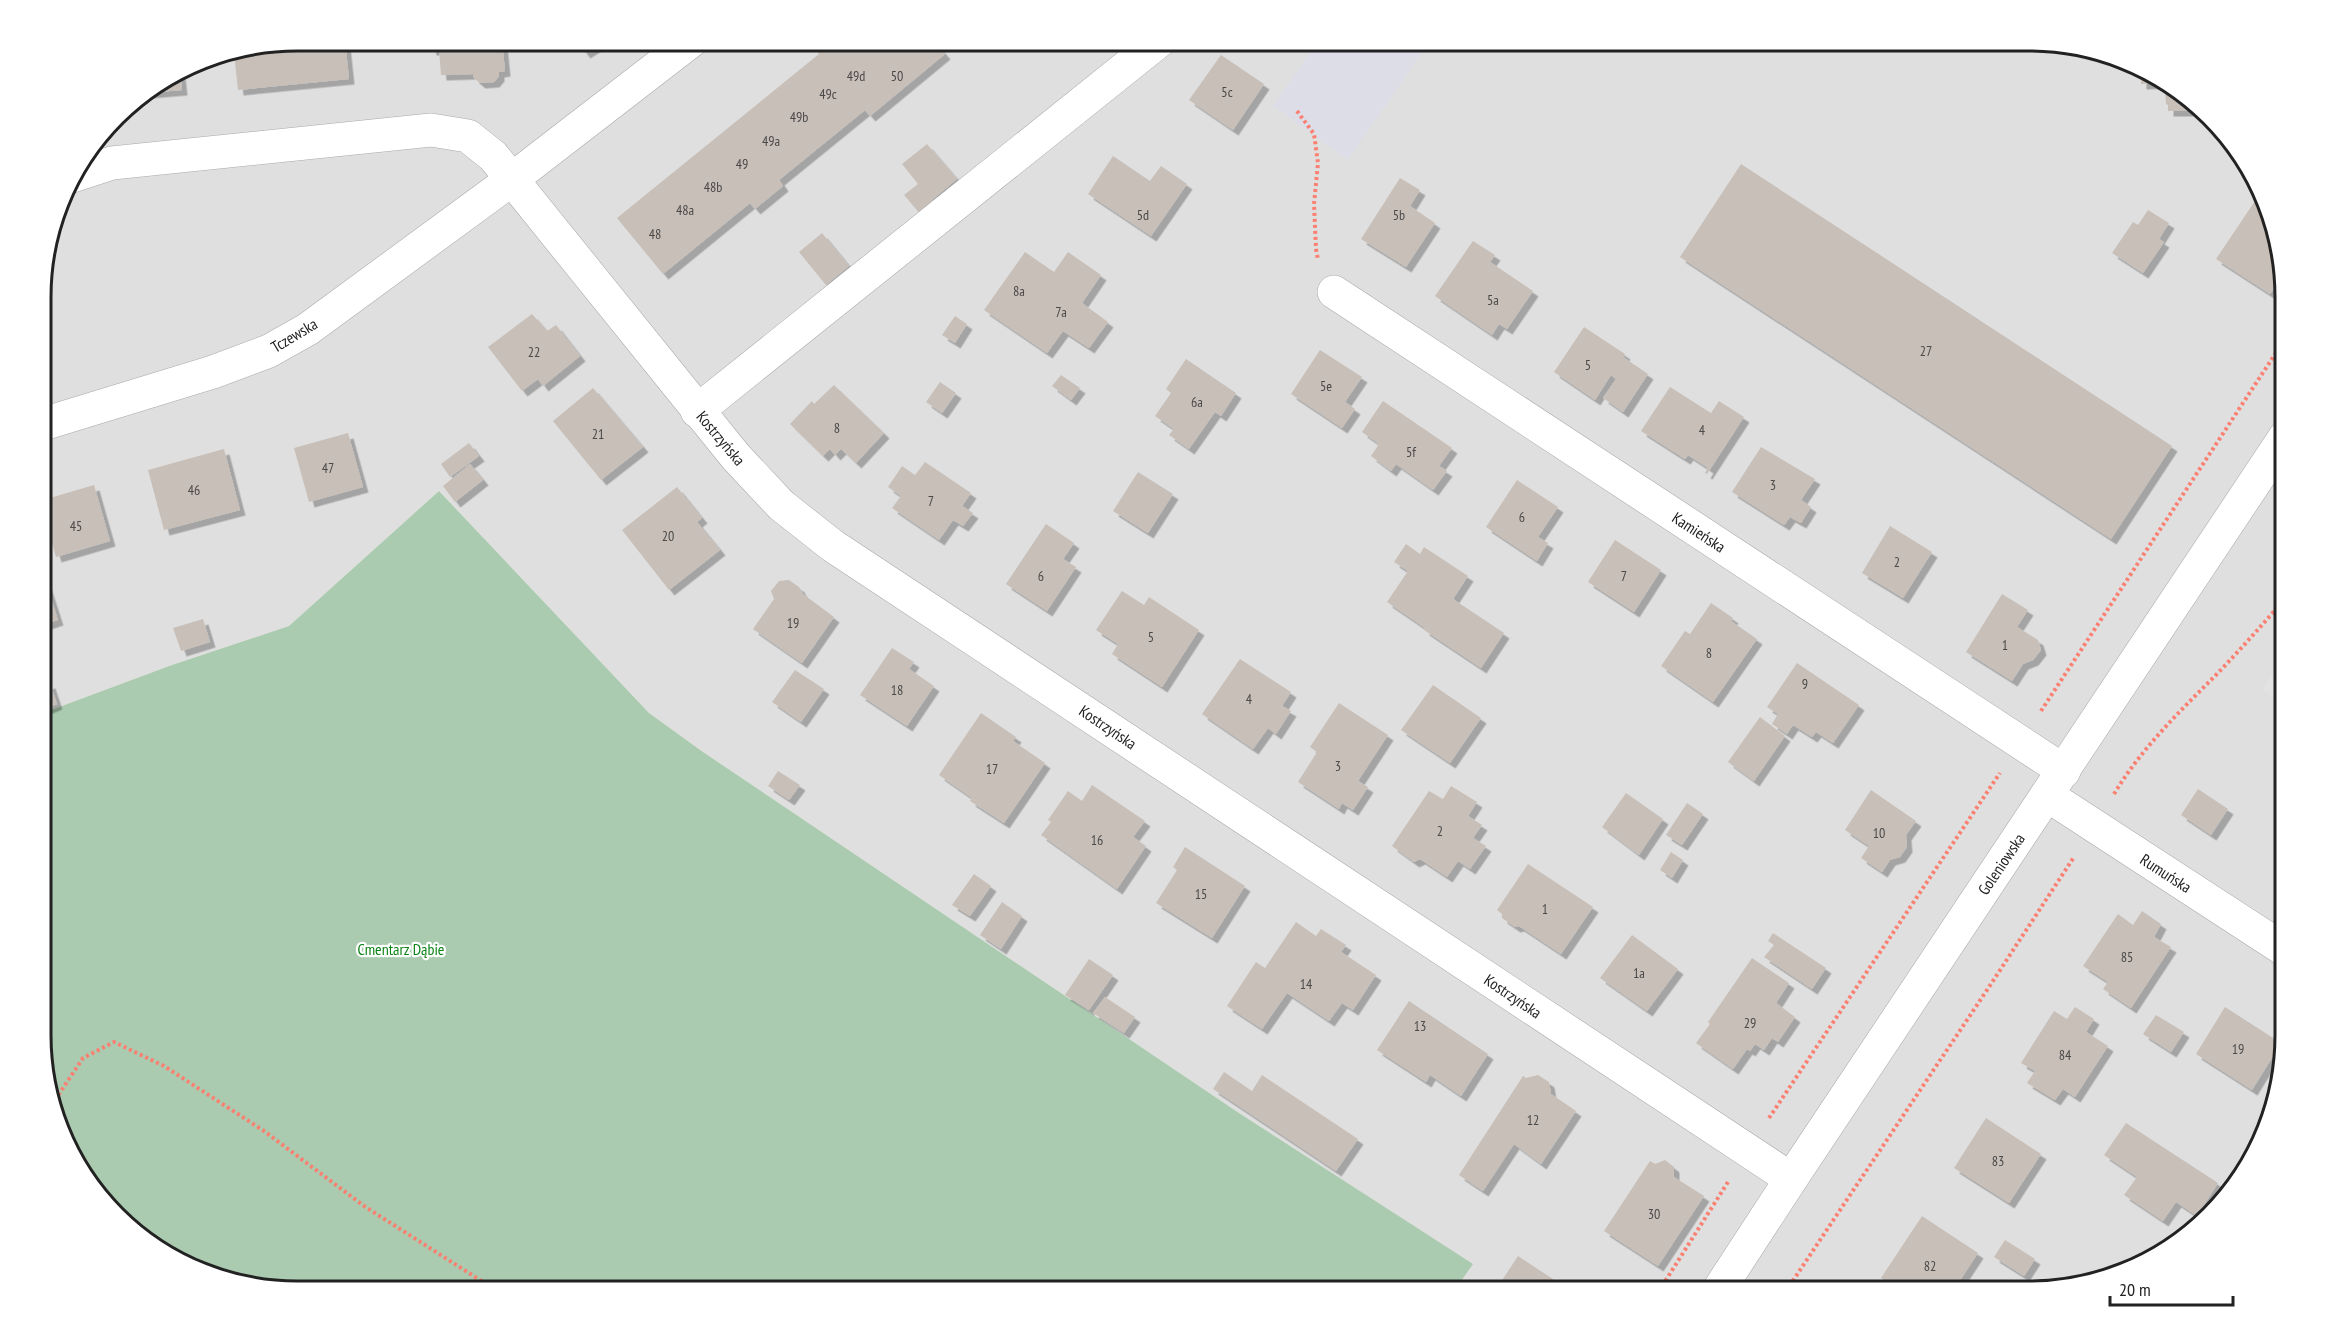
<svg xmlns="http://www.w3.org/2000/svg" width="2326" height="1332" viewBox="0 0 2326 1332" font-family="'PT Sans Narrow',sans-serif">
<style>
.residential{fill:#e0dfdf}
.cemetery{fill:#aacbaf}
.parking{fill:#e2e2e2}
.plaza{fill:#dddde8}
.building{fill:#c7bfb8;filter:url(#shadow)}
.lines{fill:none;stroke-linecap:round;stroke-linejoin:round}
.minor-casing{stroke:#a9a9a9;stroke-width:34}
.path{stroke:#fa8072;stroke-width:4;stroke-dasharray:3 3;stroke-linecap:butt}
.minor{stroke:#fff;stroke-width:33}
.labels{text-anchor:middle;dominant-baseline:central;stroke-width:4.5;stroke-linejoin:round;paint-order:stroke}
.number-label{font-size:14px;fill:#4b4948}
.street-label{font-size:16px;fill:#222;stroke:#fff}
.park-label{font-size:16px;fill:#0c8416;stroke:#fff}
.rim{fill:none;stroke:#222;stroke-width:3}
</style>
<defs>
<filter id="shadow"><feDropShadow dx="5.5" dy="5.5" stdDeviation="0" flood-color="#0004"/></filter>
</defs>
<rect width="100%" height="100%" fill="#f2efe9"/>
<polygon class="residential" points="297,41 2029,41 2095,49 2157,75 2242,155 2272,215 2285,280 2285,1051 2251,1163 2211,1216 2158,1257 2045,1291 1454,1291 1472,1264 1239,1113 703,752 649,713 439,491 289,626 172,665 43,713 43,264 67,183 128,104 199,60"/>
<polygon class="cemetery" points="439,491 649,713 703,752 1239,1113 1473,1264 1454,1291 297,1291 231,1283 169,1257 84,1177 43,1068 43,713 172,665 289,626"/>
<polygon class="parking" points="2285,653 2285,704 2262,690"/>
<polygon class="plaza" points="1318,41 1430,41 1348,160 1273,106"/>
<g class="building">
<polygon points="297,41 345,41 349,79 238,90 234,53"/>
<polygon points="430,41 502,41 505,71 499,72 499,76 494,82 480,83 474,78 473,74 441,75 439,50 431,50"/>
<polygon points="576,41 604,41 585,53"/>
<polygon points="812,41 823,41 829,48 837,41 947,41 939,47 945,54 893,97 870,116 865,110 779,180 783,186 755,209 750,203 663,274 617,218 819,54 810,42"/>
<polygon points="1691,41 1838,41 1837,46 1691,42"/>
<polygon points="1221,55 1264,84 1233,130 1189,100"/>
<polygon points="2141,68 2157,75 2166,83 2141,84"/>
<polygon points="180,72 182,90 146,93"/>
<polygon points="2169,86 2182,98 2195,111 2168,111 2168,105 2166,104 2165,89 2169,89"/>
<polygon points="927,144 957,179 932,200 936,204 922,216 904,195 918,184 902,164"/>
<polygon points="1113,156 1150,181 1161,166 1187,184 1151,236 1088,194"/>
<polygon points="1741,164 2172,446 2111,539 1680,257"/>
<polygon points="1400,178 1420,190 1410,206 1435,223 1406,267 1361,239"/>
<polygon points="2261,192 2272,215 2284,274 2270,294 2216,259"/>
<polygon points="2148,210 2169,223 2159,239 2164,242 2143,273 2112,253 2133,222 2138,225"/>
<polygon points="822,233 849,266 826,285 799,252"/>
<polygon points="1473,241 1495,255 1490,262 1533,291 1507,329 1499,324 1492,335 1435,296"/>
<polygon points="1025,252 1054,272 1068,252 1101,275 1082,303 1108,322 1089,348 1063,331 1047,353 984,310"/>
<polygon points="532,314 547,331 556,325 580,356 543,386 538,379 522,391 488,347"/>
<polygon points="955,316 967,324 955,343 942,335"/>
<polygon points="1584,327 1625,354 1623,357 1648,374 1623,412 1603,398 1616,379 1611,375 1595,400 1554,372"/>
<polygon points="1320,350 1362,377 1345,402 1355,409 1342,428 1291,394"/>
<polygon points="1186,359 1236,393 1221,416 1215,412 1189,449 1169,435 1174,429 1155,416 1171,393 1166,389"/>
<polygon points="1061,375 1080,388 1071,400 1052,386"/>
<polygon points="940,382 956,393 942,413 926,402"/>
<polygon points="834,385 884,433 856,463 841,449 835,455 830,449 823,456 790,424 812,401 814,404"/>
<polygon points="1670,387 1711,413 1719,401 1744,417 1707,474 1705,473 1708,468 1688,455 1685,459 1641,431"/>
<polygon points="593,388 643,447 601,480 553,421"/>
<polygon points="1383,401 1452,448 1439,466 1447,471 1433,490 1396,464 1391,471 1371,456 1379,444 1362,432"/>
<polygon points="348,433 363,487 309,502 294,448"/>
<polygon points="469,443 479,456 450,477 441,464"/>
<polygon points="1761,447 1815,479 1801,500 1811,507 1801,523 1790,517 1784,525 1732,492"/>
<polygon points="224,449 240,510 164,530 148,470"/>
<polygon points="925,462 971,493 962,506 973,513 963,526 953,520 939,540 892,508 901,496 888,487 902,466 915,475"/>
<polygon points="470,464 483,480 455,502 443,486"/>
<polygon points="1138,472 1173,494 1148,533 1113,511"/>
<polygon points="1517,480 1558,507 1538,537 1548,543 1537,561 1486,527"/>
<polygon points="94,485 110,541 56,557 43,510 43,500"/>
<polygon points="677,487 702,518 697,522 720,550 669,590 622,530"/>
<polygon points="1046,524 1074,543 1063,559 1076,567 1047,611 1006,584"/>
<polygon points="1890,526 1932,552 1903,598 1862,573"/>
<polygon points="1615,540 1661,570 1634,612 1588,582"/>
<polygon points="1406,544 1420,554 1424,547 1468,576 1453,599 1504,633 1481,668 1424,630 1425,628 1387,602 1408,571 1394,562"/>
<polygon points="789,580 799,587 803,594 834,617 802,663 753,629 774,599 771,591 779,581"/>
<polygon points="46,583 58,620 43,625 43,584"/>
<polygon points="1122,591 1144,605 1149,597 1199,630 1162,687 1112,654 1118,644 1096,630"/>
<polygon points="2002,594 2028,610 2017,627 2038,640 2041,650 2033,660 2023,664 2012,681 1966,652"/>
<polygon points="1711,603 1733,618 1731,621 1757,639 1713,702 1661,666 1685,631 1690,634"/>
<polygon points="203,619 210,642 181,651 173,628"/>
<polygon points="892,648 914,662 909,669 934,686 907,726 860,695"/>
<polygon points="1240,659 1291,692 1282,706 1291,711 1276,734 1268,728 1253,749 1202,714"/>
<polygon points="1797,663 1859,705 1833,743 1816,732 1812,737 1793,725 1787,734 1772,724 1778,714 1767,707"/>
<polygon points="795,670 824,689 801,722 772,702"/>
<polygon points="50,683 57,704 43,710 43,685"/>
<polygon points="1433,685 1481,718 1450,763 1401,730"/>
<polygon points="1339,703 1388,735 1358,781 1368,787 1353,810 1342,803 1339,809 1298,782 1317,752 1310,747"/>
<polygon points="981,713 1016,737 1013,741 1045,763 1004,823 970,801 972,798 939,775"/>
<polygon points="1760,717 1785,736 1754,781 1728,762"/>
<polygon points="778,771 800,785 789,800 768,786"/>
<polygon points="1092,785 1145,821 1133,837 1146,846 1117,889 1041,835 1051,822 1048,820 1068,791 1082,801"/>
<polygon points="1451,786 1477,802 1468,816 1482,825 1473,838 1486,846 1470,869 1458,861 1447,877 1420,859 1414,862 1392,846 1429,791 1443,799"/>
<polygon points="2198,789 2228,809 2211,835 2181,815"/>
<polygon points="1871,790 1916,821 1906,835 1907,847 1900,857 1890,860 1882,872 1861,858 1869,846 1845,830"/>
<polygon points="1626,793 1663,819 1639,855 1602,827"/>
<polygon points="1687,803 1703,814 1682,845 1666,835"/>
<polygon points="1185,847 1245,886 1212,938 1156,903 1177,870 1173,867"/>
<polygon points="1671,852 1683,860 1672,878 1660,870"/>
<polygon points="1528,864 1593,907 1561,954 1519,926 1515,927 1502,918 1502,914 1497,910"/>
<polygon points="974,874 991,886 970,916 952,905"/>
<polygon points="1002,902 1022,916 1001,949 980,935"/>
<polygon points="2142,911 2161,924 2154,937 2171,947 2131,1008 2103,989 2108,982 2083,966 2118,914 2133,925"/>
<polygon points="1296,922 1316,936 1321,929 1346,945 1341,952 1376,975 1353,1010 1342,1003 1329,1021 1287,993 1262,1029 1227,1006 1256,962 1265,968"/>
<polygon points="1773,933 1826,968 1812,989 1764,957 1774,945 1768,941"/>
<polygon points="1632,935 1678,969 1647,1011 1600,978"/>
<polygon points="1752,958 1789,983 1776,1003 1795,1017 1778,1042 1772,1038 1764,1050 1755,1044 1750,1051 1747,1049 1733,1069 1696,1043 1710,1024 1708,1022"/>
<polygon points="1089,959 1113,975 1089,1010 1065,995"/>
<polygon points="1105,997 1135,1017 1124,1033 1093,1013"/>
<polygon points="1409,1001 1488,1054 1461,1096 1430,1075 1426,1082 1377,1050"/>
<polygon points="2075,1007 2094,1019 2086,1032 2108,1046 2075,1097 2063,1089 2055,1100 2027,1083 2035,1071 2021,1063 2054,1011 2067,1019"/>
<polygon points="2225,1007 2281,1043 2252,1090 2196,1054"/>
<polygon points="2156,1015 2184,1032 2171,1052 2143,1034"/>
<polygon points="1224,1072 1252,1091 1262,1075 1358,1139 1336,1171 1213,1089"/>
<polygon points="1538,1075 1549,1082 1551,1094 1576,1111 1541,1164 1514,1144 1483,1191 1459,1175 1523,1076 1526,1078"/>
<polygon points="1986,1118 2041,1154 2009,1203 1954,1168"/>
<polygon points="2126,1123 2218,1183 2197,1216 2176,1202 2163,1221 2124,1195 2137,1177 2104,1155"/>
<polygon points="1665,1160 1674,1167 1674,1177 1704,1196 1658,1266 1604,1231 1650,1161 1655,1164"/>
<polygon points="2223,1192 2227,1195 2210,1216 2209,1216"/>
<polygon points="1922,1216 1978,1253 1959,1282 1966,1287 1963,1291 1900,1291 1881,1278"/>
<polygon points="2005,1240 2035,1259 2024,1276 1994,1257"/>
<polygon points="1518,1256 1571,1291 1495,1291"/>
</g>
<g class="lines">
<defs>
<g id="minor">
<polyline points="72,176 112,163 431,130 468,136 493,156 736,457 781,505 833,546 1791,1179"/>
<polyline points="1334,292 2064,771"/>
<polyline points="697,411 1159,41"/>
<polyline points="43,424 213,372 269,351 308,329 511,180 691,41"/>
<polyline points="2047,795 2285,950"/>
<polyline points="1718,1291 1791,1179 2285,437"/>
</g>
</defs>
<use href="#minor" class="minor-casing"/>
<g class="path">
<polyline points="1297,111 1314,134 1318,163 1314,204 1316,249 1318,260"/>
<polyline points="2041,711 2285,339"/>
<path d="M2114,794C2141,749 2179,712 2216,675C2240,650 2262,625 2285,599"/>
<polyline points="55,1100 83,1058 114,1042 164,1066 264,1131 364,1206 497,1291"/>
<polyline points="1769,1118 2000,773"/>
<polyline points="1659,1291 1728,1182"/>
<polyline points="1786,1291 1987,990 2074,857"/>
</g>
<use href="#minor" class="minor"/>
</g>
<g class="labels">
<g class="number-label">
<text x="856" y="76">49d</text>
<text x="897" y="76">50</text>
<text x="1227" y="92">5c</text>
<text x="828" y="94">49c</text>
<text x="799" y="117">49b</text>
<text x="771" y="141">49a</text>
<text x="742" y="164">49</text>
<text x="713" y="187">48b</text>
<text x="685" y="210">48a</text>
<text x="1143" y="215">5d</text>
<text x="1399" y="215">5b</text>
<text x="655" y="234">48</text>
<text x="1019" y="291">8a</text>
<text x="1493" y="300">5a</text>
<text x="1061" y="312">7a</text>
<text x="1926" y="351">27</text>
<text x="534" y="352">22</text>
<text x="1588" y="365">5</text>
<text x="1326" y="386">5e</text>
<text x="1197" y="402">6a</text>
<text x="837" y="428">8</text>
<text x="1702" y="430">4</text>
<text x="598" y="434">21</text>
<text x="1411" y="452">5f</text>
<text x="328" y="468">47</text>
<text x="1773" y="485">3</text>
<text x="194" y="490">46</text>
<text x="931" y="501">7</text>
<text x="1522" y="517">6</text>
<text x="76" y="526">45</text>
<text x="668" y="536">20</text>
<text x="1897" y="562">2</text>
<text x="1041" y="576">6</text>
<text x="1624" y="576">7</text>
<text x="793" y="623">19</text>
<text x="1151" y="637">5</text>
<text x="2005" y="645">1</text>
<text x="1709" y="653">8</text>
<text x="1805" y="684">9</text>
<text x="897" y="690">18</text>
<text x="1249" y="699">4</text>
<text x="1338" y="766">3</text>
<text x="992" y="769">17</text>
<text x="1440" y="831">2</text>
<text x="1879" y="833">10</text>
<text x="1097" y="840">16</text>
<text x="1201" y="894">15</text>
<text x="1545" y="909">1</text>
<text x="2127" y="957">85</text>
<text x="1639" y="973">1a</text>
<text x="1306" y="984">14</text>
<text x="1750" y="1023">29</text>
<text x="1420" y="1026">13</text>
<text x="2238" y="1049">19</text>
<text x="2065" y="1055">84</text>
<text x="1533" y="1120">12</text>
<text x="1998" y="1161">83</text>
<text x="1654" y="1214">30</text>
<text x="1930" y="1266">82</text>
</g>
<g class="street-label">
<text transform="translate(294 335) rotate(-31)">Tczewska</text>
<text transform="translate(721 438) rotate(50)">Kostrzyńska</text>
<text transform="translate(1699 532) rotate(33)">Kamieńska</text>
<text transform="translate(1108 727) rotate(34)">Kostrzyńska</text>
<text transform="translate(2001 864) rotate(-56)">Goleniowska</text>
<text transform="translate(2166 873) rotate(33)">Rumuńska</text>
<text transform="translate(1513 996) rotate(34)">Kostrzyńska</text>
</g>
<g class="park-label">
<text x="401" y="949">Cmentarz Dąbie</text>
</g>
</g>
<path d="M0 0H2326V1332H0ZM297 51H2029A246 246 0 0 1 2275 297V1035A246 246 0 0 1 2029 1281H297A246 246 0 0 1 51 1035V297A246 246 0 0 1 297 51Z" fill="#fff" fill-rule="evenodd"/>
<path class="rim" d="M297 51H2029A246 246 0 0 1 2275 297V1035A246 246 0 0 1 2029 1281H297A246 246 0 0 1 51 1035V297A246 246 0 0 1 297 51Z"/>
<path d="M2110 1296v9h123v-9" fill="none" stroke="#222222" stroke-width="3"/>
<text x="2119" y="1296" font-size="18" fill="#222222" stroke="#ffffff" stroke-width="4.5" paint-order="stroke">20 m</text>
</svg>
